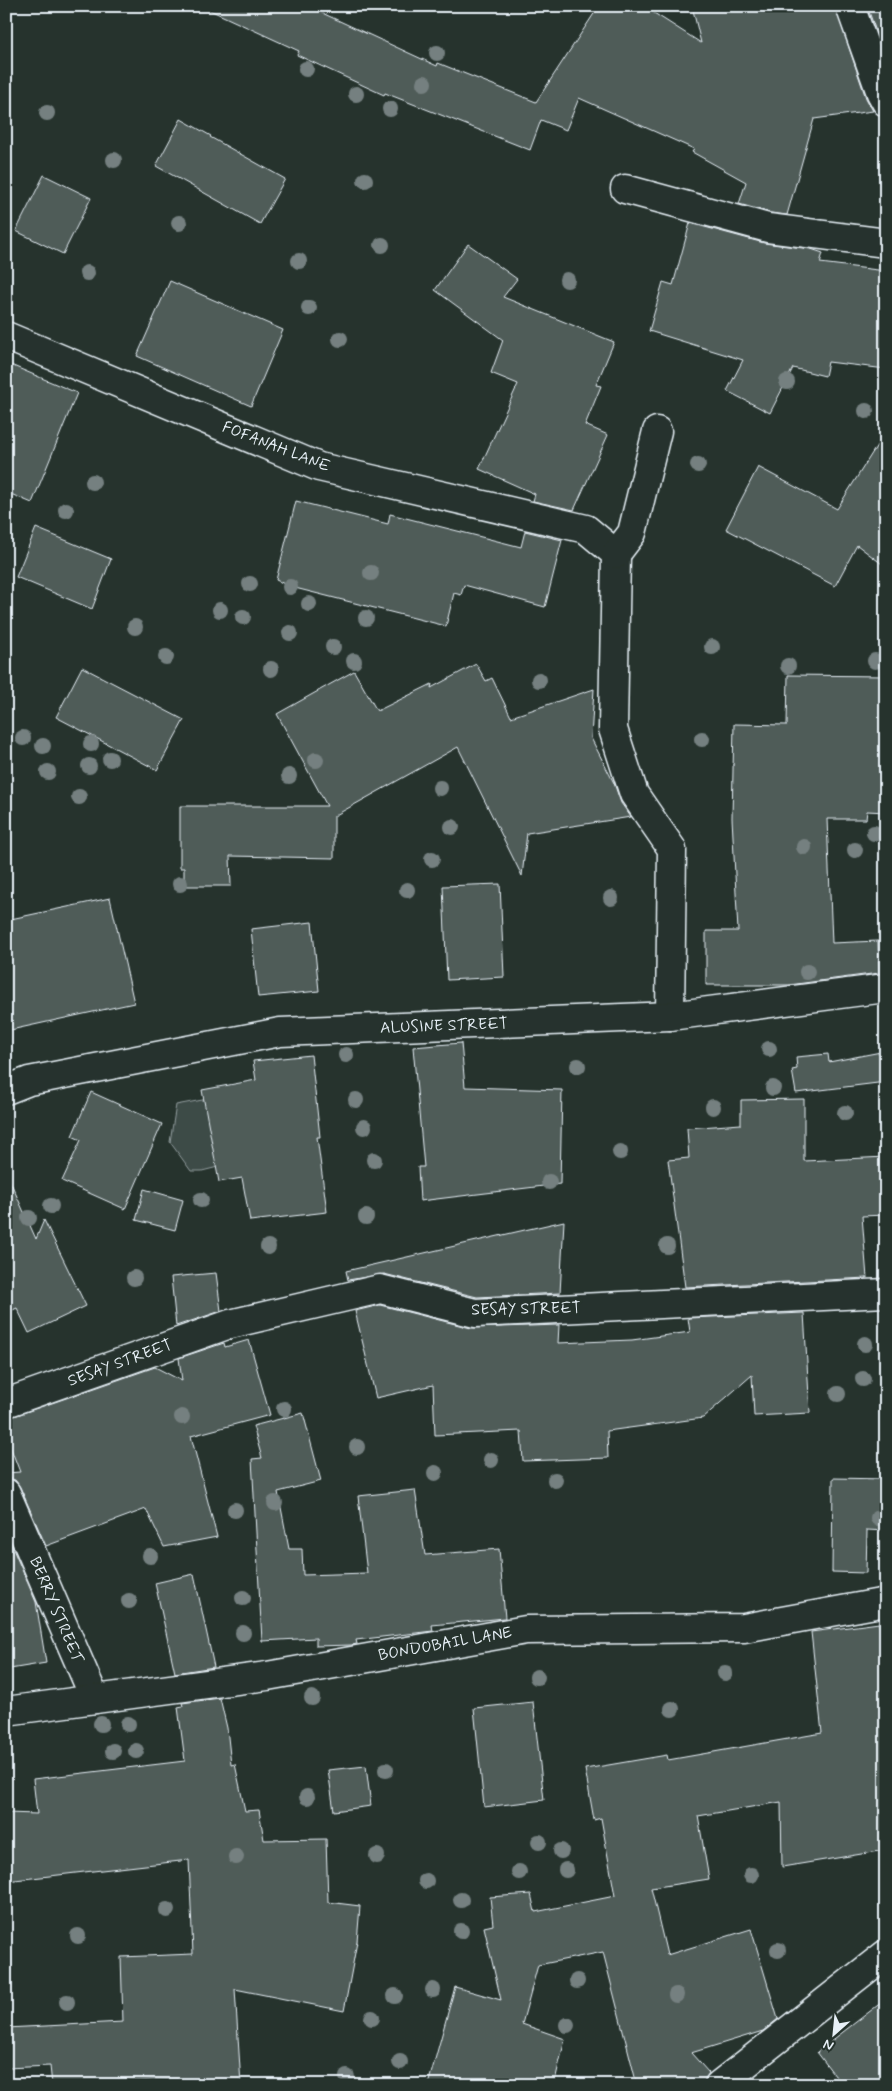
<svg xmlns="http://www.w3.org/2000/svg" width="892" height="2091" viewBox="0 0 892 2091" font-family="Mynerve,sans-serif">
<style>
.green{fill:#3e4b47;stroke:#939ea0}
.building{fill:#505c59;stroke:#e8f1f8}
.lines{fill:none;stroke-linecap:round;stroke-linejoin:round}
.street-casing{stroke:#e8f1f8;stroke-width:31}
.street{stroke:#26332d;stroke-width:28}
.tree{fill:#758080}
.labels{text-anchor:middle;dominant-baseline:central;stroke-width:5;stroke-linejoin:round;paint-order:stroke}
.street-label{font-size:16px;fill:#e8f1f8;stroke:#26332d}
</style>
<rect width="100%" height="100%" fill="#26332d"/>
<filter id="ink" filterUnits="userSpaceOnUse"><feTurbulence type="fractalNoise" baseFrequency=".02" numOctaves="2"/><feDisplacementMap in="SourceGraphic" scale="10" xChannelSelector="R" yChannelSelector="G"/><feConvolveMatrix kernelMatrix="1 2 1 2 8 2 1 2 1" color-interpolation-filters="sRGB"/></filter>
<g filter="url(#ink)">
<polygon class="green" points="213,1098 222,1166 202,1171 191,1171 170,1142 176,1105"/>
<g class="building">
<polygon points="201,6 307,6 437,66 438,63 536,102 599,6 643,6 701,43 692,6 835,6 866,98 873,111 814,119 787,215 771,213 739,204 746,182 692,152 694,149 579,98 566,130 541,120 530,150 385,93 384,95 297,55 299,51"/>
<polygon points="867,6 886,6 886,60"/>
<polygon points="181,119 211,136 210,137 285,179 260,224 156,166"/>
<polygon points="44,175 91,198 63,254 16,231"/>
<polygon points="690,223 764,243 811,249 823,253 820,263 886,271 886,369 828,362 825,376 793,368 770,413 727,391 743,360 649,331 663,282 673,285"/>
<polygon points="468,244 517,279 503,297 614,342 596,385 601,386 585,425 608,435 574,510 533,501 535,494 479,469 518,384 491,373 503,340 435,290"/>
<polygon points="170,281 283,330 251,406 137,356"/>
<polygon points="6,363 77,393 32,503 6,492"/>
<polygon points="886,431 886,567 857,545 835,586 726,529 758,467 837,509"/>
<polygon points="296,501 388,524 390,514 521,547 525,531 562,540 545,607 464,585 461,595 454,593 446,626 291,587 276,580"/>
<polygon points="36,528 111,559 92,609 16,577"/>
<polygon points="476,664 486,681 492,678 511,717 594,689 591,738 614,783 621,803 631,817 527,833 522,876 458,747 334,816 334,858 230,856 231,886 184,886 184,868 180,868 180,806 327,806 277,714 354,671 377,711 432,684 431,688"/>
<polygon points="82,667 184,720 157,770 56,717"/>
<polygon points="788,675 886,676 886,812 867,811 866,819 827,819 832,943 878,941 879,973 789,985 706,985 706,931 738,931 732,818 734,724 787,725"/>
<polygon points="500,884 504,977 447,980 443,886"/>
<polygon points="110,898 134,1003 6,1031 6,920"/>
<polygon points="312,922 319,991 258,997 251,929"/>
<polygon points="461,1043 465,1087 562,1090 560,1184 420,1201 418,1167 424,1167 413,1047"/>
<polygon points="886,1051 886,1082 796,1093 792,1070 797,1069 796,1057 828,1054 829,1062"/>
<polygon points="311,1055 320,1137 317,1137 327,1212 250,1221 242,1178 219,1182 202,1090 256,1080 253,1061"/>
<polygon points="91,1092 162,1124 125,1209 62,1181 81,1140 72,1136"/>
<polygon points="804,1099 804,1161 886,1157 886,1215 862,1216 867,1278 685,1287 668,1160 689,1158 687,1128 741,1124 741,1100"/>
<polygon points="6,1172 36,1239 44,1220 86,1306 29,1333 17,1308 6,1313"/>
<polygon points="144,1189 183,1200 175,1230 136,1220"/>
<polygon points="564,1221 560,1293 477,1297 384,1274 348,1280 346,1271"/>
<polygon points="216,1273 221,1311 176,1326 171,1277"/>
<polygon points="380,1305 471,1328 559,1325 558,1343 632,1340 690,1332 688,1318 804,1313 810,1413 754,1416 752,1375 703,1418 607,1431 608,1458 523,1461 521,1431 435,1435 433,1385 376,1398 355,1311"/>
<polygon points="249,1340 270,1415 191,1436 217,1537 164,1547 146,1509 46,1546 20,1487 15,1480 6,1478 6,1473 20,1472 6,1436 6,1419 155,1367 182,1381 179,1358 224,1343 225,1347"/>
<polygon points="303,1413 321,1481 278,1492 289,1549 302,1549 303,1575 367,1573 358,1496 415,1490 425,1555 499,1549 505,1618 432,1625 433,1631 356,1640 357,1644 352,1645 316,1646 316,1638 262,1641 252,1459 262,1458 253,1426"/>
<polygon points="833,1478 886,1479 886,1531 867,1530 866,1573 832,1572"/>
<polygon points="6,1533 36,1602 46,1663 10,1669 6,1644"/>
<polygon points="194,1574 214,1667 175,1673 155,1583"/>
<polygon points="879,1623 886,1680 886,1850 782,1867 781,1802 698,1816 709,1879 651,1888 667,1955 751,1929 778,2019 763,2031 691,2053 709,2073 705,2079 704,2085 637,2085 603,1952 538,1965 522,2024 565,2039 554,2085 428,2085 455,1987 501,2000 484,1927 493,1925 490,1897 531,1894 535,1912 615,1896 601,1818 594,1820 585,1769 667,1755 668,1760 822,1733 811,1632"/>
<polygon points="220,1698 227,1728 231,1765 235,1764 245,1811 259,1810 264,1840 326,1839 328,1902 360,1906 357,1942 344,2011 235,1989 241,2085 178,2085 177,2079 52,2085 50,2066 6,2068 6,2028 123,2022 121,1957 193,1954 189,1860 6,1881 6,1813 37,1814 33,1779 185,1761 178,1707 183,1706 182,1703"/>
<polygon points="533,1702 544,1800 484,1807 474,1708"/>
<polygon points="366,1766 371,1806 334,1811 328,1770"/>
<polygon points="886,1999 886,2085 842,2085 817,2052"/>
</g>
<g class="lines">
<defs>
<g id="street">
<polyline points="850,6 881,93 886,102"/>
<polyline points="625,189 768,228 886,243"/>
<polyline points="6,336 319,467 586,529 616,554 613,729 634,794 672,849 670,1016"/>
<polyline points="616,554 632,533 657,431"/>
<polyline points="6,1090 29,1081 280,1032 670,1016 886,988"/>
<polyline points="6,1403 230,1324 380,1289 475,1313 886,1293"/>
<polyline points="6,1493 95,1699"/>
<polyline points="6,1711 267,1676 526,1630 744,1628 886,1602"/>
<polyline points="719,2085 886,1954"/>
</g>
</defs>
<use href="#street" class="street-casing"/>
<use href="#street" class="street"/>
</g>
<g class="tree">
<circle cx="437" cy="53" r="8"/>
<circle cx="306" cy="69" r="8"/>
<circle cx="424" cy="83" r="8"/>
<circle cx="356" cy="94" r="8"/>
<circle cx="390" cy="109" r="8"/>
<circle cx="47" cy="113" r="8"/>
<circle cx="114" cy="160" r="8"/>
<circle cx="365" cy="180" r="8"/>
<circle cx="179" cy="223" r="8"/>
<circle cx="382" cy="245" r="8"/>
<circle cx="299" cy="261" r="8"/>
<circle cx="87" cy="273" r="8"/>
<circle cx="567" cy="280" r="8"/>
<circle cx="309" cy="308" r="8"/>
<circle cx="340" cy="339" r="8"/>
<circle cx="787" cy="382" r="8"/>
<circle cx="866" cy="411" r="8"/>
<circle cx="698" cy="465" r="8"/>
<circle cx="93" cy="482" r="8"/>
<circle cx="66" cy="510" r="8"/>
<circle cx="371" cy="573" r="8"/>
<circle cx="250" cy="584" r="8"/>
<circle cx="290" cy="587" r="8"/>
<circle cx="309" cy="604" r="8"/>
<circle cx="220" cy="610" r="8"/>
<circle cx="243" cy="617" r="8"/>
<circle cx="366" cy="618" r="8"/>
<circle cx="135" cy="627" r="8"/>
<circle cx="290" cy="633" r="8"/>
<circle cx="333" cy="647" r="8"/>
<circle cx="712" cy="647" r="8"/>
<circle cx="166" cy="657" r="8"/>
<circle cx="354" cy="661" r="8"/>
<circle cx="875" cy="661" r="8"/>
<circle cx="788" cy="666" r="8"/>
<circle cx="271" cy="669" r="8"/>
<circle cx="539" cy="680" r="8"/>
<circle cx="23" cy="738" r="8"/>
<circle cx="702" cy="739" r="8"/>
<circle cx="91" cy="744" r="8"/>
<circle cx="43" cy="746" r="8"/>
<circle cx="110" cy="759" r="8"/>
<circle cx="316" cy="760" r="8"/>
<circle cx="89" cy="766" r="8"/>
<circle cx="48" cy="772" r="8"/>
<circle cx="289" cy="776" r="8"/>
<circle cx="440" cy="788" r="8"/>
<circle cx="79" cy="797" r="8"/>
<circle cx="452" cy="827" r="8"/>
<circle cx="874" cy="833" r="8"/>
<circle cx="804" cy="847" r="8"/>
<circle cx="855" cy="850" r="8"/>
<circle cx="432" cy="859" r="8"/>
<circle cx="180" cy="884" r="8"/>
<circle cx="407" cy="890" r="8"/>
<circle cx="611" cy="898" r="8"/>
<circle cx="807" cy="972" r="8"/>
<circle cx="769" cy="1049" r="8"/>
<circle cx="346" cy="1055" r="8"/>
<circle cx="578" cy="1066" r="8"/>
<circle cx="773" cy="1088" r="8"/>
<circle cx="356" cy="1100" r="8"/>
<circle cx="713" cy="1107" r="8"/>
<circle cx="845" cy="1113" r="8"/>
<circle cx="364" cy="1127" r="8"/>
<circle cx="620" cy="1152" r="8"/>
<circle cx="374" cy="1160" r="8"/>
<circle cx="549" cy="1182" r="8"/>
<circle cx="201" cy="1200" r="8"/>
<circle cx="51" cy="1206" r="8"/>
<circle cx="366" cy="1217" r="8"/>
<circle cx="29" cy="1218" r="8"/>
<circle cx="667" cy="1246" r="8"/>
<circle cx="268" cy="1247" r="8"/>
<circle cx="134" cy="1278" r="8"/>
<circle cx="865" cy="1344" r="8"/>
<circle cx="863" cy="1379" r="8"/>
<circle cx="838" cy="1394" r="8"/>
<circle cx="284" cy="1409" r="8"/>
<circle cx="182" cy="1417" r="8"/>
<circle cx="357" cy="1447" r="8"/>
<circle cx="491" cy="1460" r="8"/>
<circle cx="435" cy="1473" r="8"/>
<circle cx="555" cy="1480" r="8"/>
<circle cx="275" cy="1503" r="8"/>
<circle cx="235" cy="1510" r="8"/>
<circle cx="878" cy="1518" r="8"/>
<circle cx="150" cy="1556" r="8"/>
<circle cx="243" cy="1598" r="8"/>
<circle cx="129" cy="1601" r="8"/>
<circle cx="243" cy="1633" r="8"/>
<circle cx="725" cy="1673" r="8"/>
<circle cx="537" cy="1677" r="8"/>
<circle cx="312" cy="1698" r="8"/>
<circle cx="672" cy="1709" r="8"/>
<circle cx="101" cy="1724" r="8"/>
<circle cx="128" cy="1724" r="8"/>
<circle cx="113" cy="1751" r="8"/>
<circle cx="136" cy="1751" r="8"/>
<circle cx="386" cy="1770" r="8"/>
<circle cx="307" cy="1797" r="8"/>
<circle cx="539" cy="1842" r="8"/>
<circle cx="561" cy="1851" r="8"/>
<circle cx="377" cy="1856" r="8"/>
<circle cx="236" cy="1857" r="8"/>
<circle cx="566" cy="1870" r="8"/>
<circle cx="519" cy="1872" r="8"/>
<circle cx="751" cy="1875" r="8"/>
<circle cx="426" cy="1881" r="8"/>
<circle cx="461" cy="1900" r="8"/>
<circle cx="167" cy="1910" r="8"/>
<circle cx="461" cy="1931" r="8"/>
<circle cx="78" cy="1936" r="8"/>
<circle cx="778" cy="1950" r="8"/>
<circle cx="577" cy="1981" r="8"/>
<circle cx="433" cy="1990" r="8"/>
<circle cx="676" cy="1995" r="8"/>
<circle cx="395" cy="1996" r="8"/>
<circle cx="67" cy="2002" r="8"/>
<circle cx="372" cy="2018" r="8"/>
<circle cx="567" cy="2025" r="8"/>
<circle cx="400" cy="2062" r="8"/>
<circle cx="347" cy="2077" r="8"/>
</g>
</g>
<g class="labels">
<g class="street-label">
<text transform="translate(276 447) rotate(21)">FOFANAH LANE</text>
<text transform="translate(444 1026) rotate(-2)">ALUSINE STREET</text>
<text transform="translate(526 1309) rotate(-1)">SESAY STREET</text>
<text transform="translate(120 1363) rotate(-20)">SESAY STREET</text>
<text transform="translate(56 1610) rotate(67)">BERRY STREET</text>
<text transform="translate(445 1644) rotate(-10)">BONDOBAIL LANE</text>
</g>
</g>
<rect width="892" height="2091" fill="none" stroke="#26332d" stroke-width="25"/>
<rect x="12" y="12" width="867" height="2066" fill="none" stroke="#e8f1f8" stroke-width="2" filter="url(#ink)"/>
<g transform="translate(834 2034) rotate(207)" stroke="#26332d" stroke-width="4" paint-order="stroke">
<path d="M0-4L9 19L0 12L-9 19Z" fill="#e8f1f8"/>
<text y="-8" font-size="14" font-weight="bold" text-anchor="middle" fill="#e8f1f8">N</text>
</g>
</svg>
